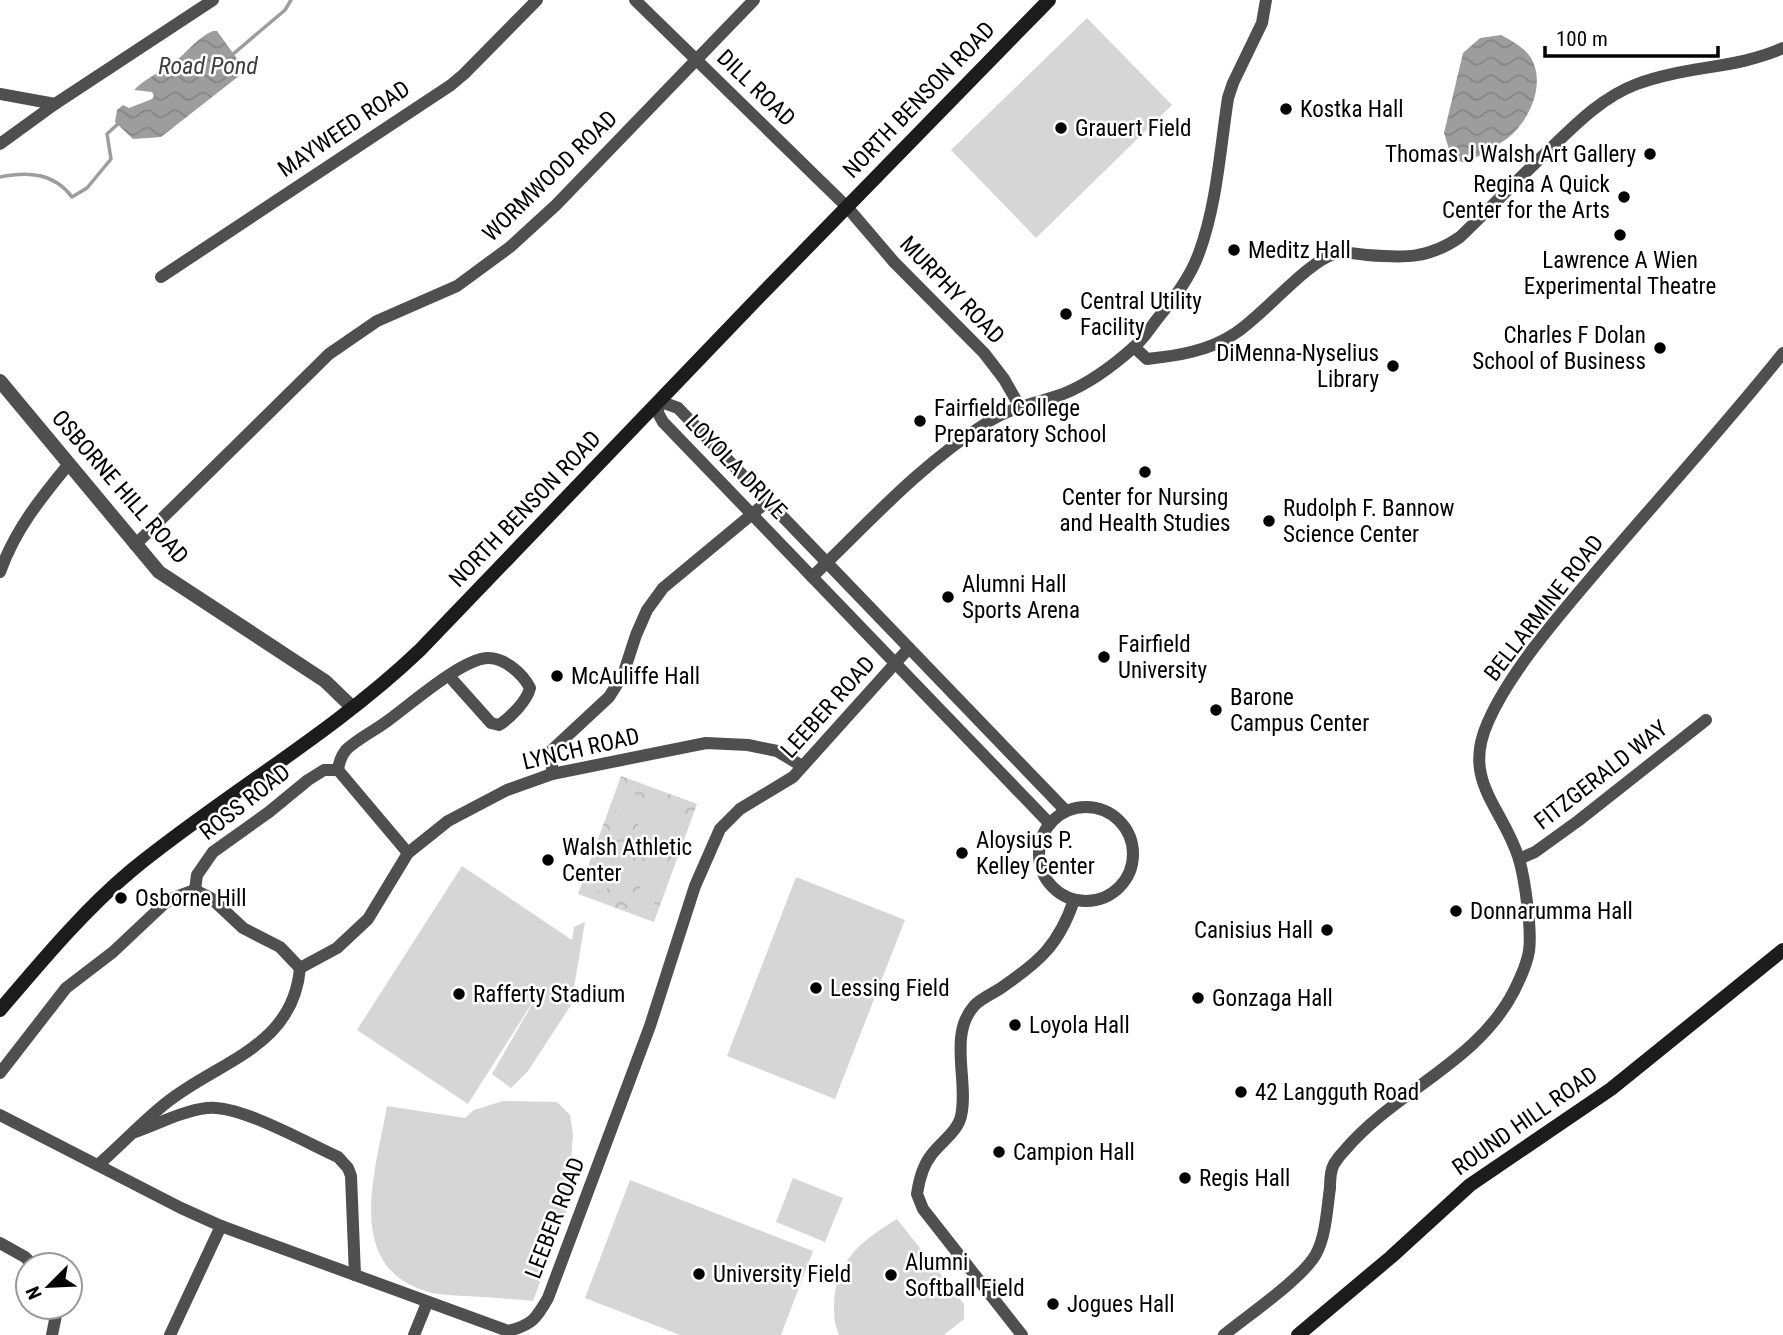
<svg xmlns="http://www.w3.org/2000/svg" width="1783" height="1335" viewBox="0 0 1783 1335" font-family="'Roboto Condensed',sans-serif">
<style>
.park{fill:url(#park-crowns)}
.pitch{fill:#d6d6d6}
.water{fill:url(#water-waves)}
.lines{fill:none;stroke-linecap:round;stroke-linejoin:round}
.stream{stroke:#9d9d9d;stroke-width:3.5}
.minor{stroke:#4f4f4f;stroke-width:12}
.tertiary{stroke:#4f4f4f;stroke-width:14}
.secondary{stroke:#1c1c1c;stroke-width:14}
.poi-dot{fill:#000;stroke:#fff;stroke-width:2.5}
.labels{text-anchor:middle;dominant-baseline:central;stroke-width:5;stroke-linejoin:round;paint-order:stroke}
.street-label{font-size:23px;fill:#000;stroke:#fff}
.poi-label{font-size:23px;fill:#000;stroke:#fff;text-anchor:start}
.water-label{font-size:24px;font-style:italic;fill:#3e3e3e;stroke:#fff}
</style>
<defs>
<pattern id="park-crowns" width="20" height="18" patternUnits="userSpaceOnUse" patternTransform="scale(1.75)"><rect width="20" height="18" fill="#d6d6d6"/><path d="M2 6a3 3 0 1 1 6 0M12 15a3 3 0 1 1 6 0" fill="none" stroke="#b6b6b6"/></pattern>
<pattern id="water-waves" width="16" height="10" patternUnits="userSpaceOnUse" patternTransform="scale(1.75)"><rect width="16" height="10" fill="#9d9d9d"/><path d="M0 5q4-4 8 0t8 0" fill="none" stroke="#858585"/></pattern>
</defs>
<rect width="100%" height="100%" fill="#fff"/>
<polygon class="park" points="621,776 697,804 654,922 578,894"/>
<g class="pitch">
<polygon points="1087,18 1172,105 1036,238 951,150"/>
<polygon points="624,790 642,797 627,835 610,828"/>
<polygon points="648,799 665,806 651,844 633,837"/>
<polygon points="671,808 688,815 674,853 656,846"/>
<polygon points="602,849 619,856 605,894 587,887"/>
<polygon points="625,858 643,865 628,903 610,896"/>
<polygon points="462,866 572,940 574,927 585,922 571,1005 528,1071 511,1088 492,1074 541,989 468,1104 357,1030"/>
<polygon points="648,867 666,874 651,912 633,905"/>
<polygon points="796,877 905,920 835,1099 727,1056"/>
<path d="M503,1101L557,1102L570,1115L573,1134L567,1211L533,1301C510,1299 487,1297 464,1296C453,1295 442,1295 432,1293C341,1270 376,1171 387,1106L465,1118L474,1110Z"/>
<polygon points="793,1178 843,1198 825,1242 776,1222"/>
<polygon points="630,1180 813,1251 781,1335 680,1335 585,1298"/>
<path d="M897,1219L964,1304V1319L944,1335H839C834,1324 834,1315 834,1303C836,1259 863,1240 897,1219Z"/>
</g>
<g class="water">
<path d="M213,31H217L238,60L244,72L161,137L133,139L115,122L117,110L123,105L129,108L152,99L154,96L152,92L134,90C146,77 164,71 177,60C189,50 198,37 213,31Z"/>
<path d="M1501,35C1512,41 1524,47 1531,58C1546,83 1530,120 1509,137C1496,147 1480,155 1466,163L1452,159L1444,133L1463,53L1480,38Z"/>
</g>
<g class="lines">
<g class="stream">
<polyline points="232,55 285,10 291,0"/>
<path d="M0,177C28,171 54,173 72,197L87,188L111,159L107,134L120,122"/>
</g>
<g class="minor">
<polyline points="635,0 847,207 894,262 984,353 1004,379 1020,407"/>
<polyline points="0,94 55,104 213,0"/>
<polyline points="0,144 55,104"/>
<polyline points="161,277 451,85 464,74 537,0"/>
<path d="M1134,347C1144,339 1150,328 1158,318C1174,298 1190,278 1199,253C1217,204 1220,150 1228,98L1233,83L1262,23L1266,0"/>
<polyline points="135,545 329,354 377,321 457,286 510,247 556,205 754,0"/>
<path d="M0,572C15,530 40,499 68,465"/>
<path d="M812,577C868,523 922,463 988,422C1011,407 1038,403 1063,394C1088,384 1114,365 1134,347L1147,359C1176,356 1209,351 1234,334C1263,316 1307,261 1335,254C1345,251 1357,254 1367,255C1404,258 1429,259 1460,237C1489,209 1518,179 1548,151C1575,125 1602,97 1637,84C1684,66 1737,69 1783,48"/>
<path d="M338,770C339,762 341,756 346,750C357,739 374,731 386,722C410,705 460,660 487,658C504,657 523,674 530,688C527,701 510,718 499,725L491,723L449,676"/>
<polyline points="338,770 408,853"/>
<polyline points="552,774 552,750 609,697 623,675 636,635 647,610 663,588 768,501"/>
<circle cx="1086" cy="854" r="47"/>
<polyline points="1050,824 663,422 658,413 659,401 678,408 1066,811"/>
<polyline points="1519,859 1535,852 1578,821 1706,720"/>
<polyline points="195,890 197,875 213,852 269,812 308,780 324,770 338,770"/>
<polyline points="195,890 211,898 243,928 280,947 300,968"/>
<polyline points="300,968 337,948 368,919 408,853 448,821 507,790 552,774 706,743 748,745 777,751 802,766"/>
<polyline points="0,1073 66,988 113,952 164,904 173,898 195,890"/>
<path d="M0,1115L181,1208L221,1226L508,1331C532,1325 536,1319 548,1298L650,1026L695,886L720,829L740,809L793,777L909,648"/>
<path d="M135,1132C158,1124 182,1111 207,1108C239,1104 307,1143 338,1157L348,1168L351,1176L355,1275"/>
<path d="M98,1165C121,1145 142,1122 166,1103C218,1061 293,1048 300,968"/>
<polyline points="0,1243 25,1257 33,1265"/>
<polyline points="52,1335 56,1315 53,1307"/>
<polyline points="170,1335 221,1226"/>
<polyline points="414,1335 427,1303"/>
<path d="M1022,1335L923,1209L917,1194C919,1180 923,1165 932,1154C941,1142 958,1131 961,1116C969,1082 948,1035 974,1006C980,999 992,994 1001,988C1039,962 1059,945 1074,900"/>
<path d="M1224,1335C1247,1316 1303,1278 1316,1254C1326,1236 1327,1208 1330,1188C1330,1181 1330,1171 1334,1164C1337,1159 1341,1154 1345,1150C1396,1090 1477,1063 1514,991C1520,979 1527,964 1529,951C1532,930 1525,880 1519,859C1503,807 1461,781 1488,722C1509,673 1560,614 1595,573C1658,499 1723,428 1783,353"/>
</g>
<polyline class="tertiary" points="0,381 159,572 325,681 352,707"/>
<g class="secondary">
<path d="M0,1010C40,963 84,910 132,870C225,794 332,734 420,650L756,300L1049,0"/>
<polyline points="1298,1335 1391,1257 1470,1185 1611,1089 1783,950"/>
</g>
</g>
<g class="poi-dot">
<circle cx="1286" cy="109" r="7"/>
<circle cx="1061" cy="128" r="7"/>
<circle cx="1650" cy="154" r="7"/>
<circle cx="1624" cy="197" r="7"/>
<circle cx="1620" cy="235" r="7"/>
<circle cx="1234" cy="250" r="7"/>
<circle cx="1066" cy="314" r="7"/>
<circle cx="1660" cy="348" r="7"/>
<circle cx="1393" cy="366" r="7"/>
<circle cx="920" cy="421" r="7"/>
<circle cx="1145" cy="472" r="7"/>
<circle cx="1269" cy="521" r="7"/>
<circle cx="948" cy="597" r="7"/>
<circle cx="1104" cy="657" r="7"/>
<circle cx="557" cy="676" r="7"/>
<circle cx="1216" cy="710" r="7"/>
<circle cx="962" cy="853" r="7"/>
<circle cx="548" cy="860" r="7"/>
<circle cx="121" cy="898" r="7"/>
<circle cx="1456" cy="911" r="7"/>
<circle cx="1327" cy="930" r="7"/>
<circle cx="816" cy="988" r="7"/>
<circle cx="459" cy="994" r="7"/>
<circle cx="1198" cy="998" r="7"/>
<circle cx="1015" cy="1025" r="7"/>
<circle cx="1241" cy="1092" r="7"/>
<circle cx="999" cy="1152" r="7"/>
<circle cx="1185" cy="1178" r="7"/>
<circle cx="699" cy="1274" r="7"/>
<circle cx="891" cy="1275" r="7"/>
<circle cx="1053" cy="1304" r="7"/>
</g>
<g class="labels">
<g class="street-label">
<text transform="translate(756 88) rotate(44)">DILL ROAD</text>
<text transform="translate(919 100) rotate(-46)">NORTH BENSON ROAD</text>
<text transform="translate(344 129) rotate(-34)">MAYWEED ROAD</text>
<text transform="translate(550 176) rotate(-44)">WORMWOOD ROAD</text>
<text transform="translate(952 290) rotate(46)">MURPHY ROAD</text>
<text transform="translate(736 467) rotate(46)">LOYOLA DRIVE</text>
<text transform="translate(120 487) rotate(49)">OSBORNE HILL ROAD</text>
<text transform="translate(525 509) rotate(-46)">NORTH BENSON ROAD</text>
<text transform="translate(1544 608) rotate(-52)">BELLARMINE ROAD</text>
<text transform="translate(828 707) rotate(-48)">LEEBER ROAD</text>
<text transform="translate(581 749) rotate(-13)">LYNCH ROAD</text>
<text transform="translate(1601 775) rotate(-38)">FITZGERALD WAY</text>
<text transform="translate(245 802) rotate(-38)">ROSS ROAD</text>
<text transform="translate(1525 1121) rotate(-35)">ROUND HILL ROAD</text>
<text transform="translate(555 1218) rotate(-69)">LEEBER ROAD</text>
</g>
<g class="poi-label">
<text x="1300" y="109">Kostka Hall</text>
<text x="1075" y="128">Grauert Field</text>
<text x="1636" y="154" text-anchor="end">Thomas J Walsh Art Gallery</text>
<text x="1610" y="184" text-anchor="end">Regina A Quick<tspan x="1610" dy="26">Center for the Arts</tspan></text>
<text x="1248" y="250">Meditz Hall</text>
<text x="1620" y="260" text-anchor="middle">Lawrence A Wien<tspan x="1620" dy="26">Experimental Theatre</tspan></text>
<text x="1080" y="301">Central Utility<tspan x="1080" dy="26">Facility</tspan></text>
<text x="1646" y="335" text-anchor="end">Charles F Dolan<tspan x="1646" dy="26">School of Business</tspan></text>
<text x="1379" y="353" text-anchor="end">DiMenna-Nyselius<tspan x="1379" dy="26">Library</tspan></text>
<text x="934" y="408">Fairfield College<tspan x="934" dy="26">Preparatory School</tspan></text>
<text x="1145" y="497" text-anchor="middle">Center for Nursing<tspan x="1145" dy="26">and Health Studies</tspan></text>
<text x="1283" y="508">Rudolph F. Bannow<tspan x="1283" dy="26">Science Center</tspan></text>
<text x="962" y="584">Alumni Hall<tspan x="962" dy="26">Sports Arena</tspan></text>
<text x="1118" y="644">Fairfield<tspan x="1118" dy="26">University</tspan></text>
<text x="571" y="676">McAuliffe Hall</text>
<text x="1230" y="697">Barone<tspan x="1230" dy="26">Campus Center</tspan></text>
<text x="976" y="840">Aloysius P.<tspan x="976" dy="26">Kelley Center</tspan></text>
<text x="562" y="847">Walsh Athletic<tspan x="562" dy="26">Center</tspan></text>
<text x="135" y="898">Osborne Hill</text>
<text x="1470" y="911">Donnarumma Hall</text>
<text x="1313" y="930" text-anchor="end">Canisius Hall</text>
<text x="830" y="988">Lessing Field</text>
<text x="473" y="994">Rafferty Stadium</text>
<text x="1212" y="998">Gonzaga Hall</text>
<text x="1029" y="1025">Loyola Hall</text>
<text x="1255" y="1092">42 Langguth Road</text>
<text x="1013" y="1152">Campion Hall</text>
<text x="1199" y="1178">Regis Hall</text>
<text x="905" y="1262">Alumni<tspan x="905" dy="26">Softball Field</tspan></text>
<text x="713" y="1274">University Field</text>
<text x="1067" y="1304">Jogues Hall</text>
</g>
<g class="water-label">
<text x="208" y="66">Road Pond</text>
</g>
</g>
<g transform="translate(49 1286) rotate(246)"><circle r="33" fill="#ffffff" stroke="#999999" stroke-width="2"/>
<path d="M0-5L12 26L0 18L-12 26Z" fill="#000000"/>
<text y="-10" font-size="19" font-weight="bold" text-anchor="middle" fill="#000000">N</text>
</g>
<path d="M1545 46v10h173v-10" fill="none" stroke="#000000" stroke-width="3.5"/>
<text x="1556" y="46" font-size="21" fill="#000000" stroke="#ffffff" stroke-width="5" paint-order="stroke">100 m</text>
</svg>
